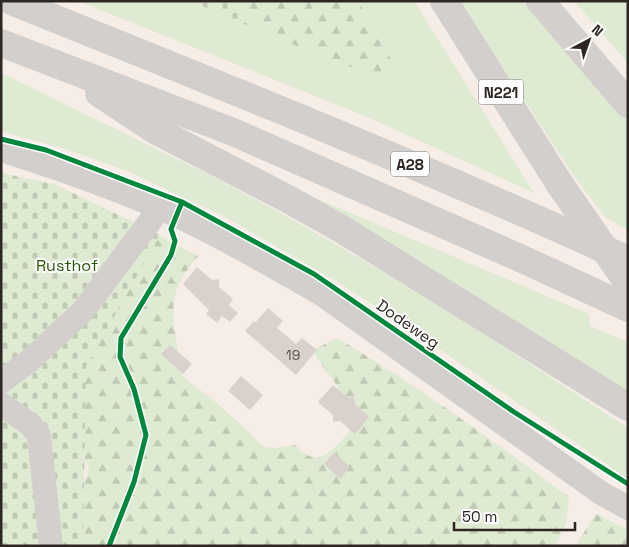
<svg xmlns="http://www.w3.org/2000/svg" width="629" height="547" viewBox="0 0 629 547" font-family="'Space Grotesk',sans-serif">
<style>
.green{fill:#dfead2}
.forest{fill:url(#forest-firs)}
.cemetery{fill:url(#cemetery-stones)}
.building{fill:#d9d1cc}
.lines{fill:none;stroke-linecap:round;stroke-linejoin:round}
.minor{stroke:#d2cfcd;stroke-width:24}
.major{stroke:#d2cfcd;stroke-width:28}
.highway{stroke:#d2cfcd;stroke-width:28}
.cycleway-casing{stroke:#fdfdfd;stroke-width:8}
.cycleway{stroke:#00873e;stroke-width:5}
.labels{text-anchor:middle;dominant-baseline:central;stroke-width:4;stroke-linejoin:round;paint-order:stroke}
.number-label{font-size:14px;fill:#58514c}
.shield{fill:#fdfdfd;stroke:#6b6664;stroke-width:1}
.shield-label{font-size:15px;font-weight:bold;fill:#2d2622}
.park-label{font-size:16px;fill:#255704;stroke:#fdfdfd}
.street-label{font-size:16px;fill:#2d2622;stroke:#fdfdfd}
</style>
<defs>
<pattern id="forest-firs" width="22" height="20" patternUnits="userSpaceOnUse" patternTransform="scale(1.25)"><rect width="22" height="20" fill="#dfead2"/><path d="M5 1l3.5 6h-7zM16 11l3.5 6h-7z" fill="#c0c9b4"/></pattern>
<pattern id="cemetery-stones" width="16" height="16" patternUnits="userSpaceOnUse" patternTransform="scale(1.25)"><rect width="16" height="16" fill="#dfead2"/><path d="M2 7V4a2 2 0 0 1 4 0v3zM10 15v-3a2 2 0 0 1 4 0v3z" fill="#c0c9b4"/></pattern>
</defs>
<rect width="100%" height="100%" fill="#f7ede7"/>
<g class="green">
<polygon points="78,1 190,1 304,49 394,64 358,1 414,1 534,193 365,116"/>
<polygon points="459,1 527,1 595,83 628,120 628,230 605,217 574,176"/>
<polygon points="574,1 628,1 628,63"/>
<polygon points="1,73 218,179 290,218 434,301 628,428 628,479 409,328 339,283 227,218 127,171 68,150 1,131"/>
<polygon points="261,175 589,314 590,326 628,342 628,391"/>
</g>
<g class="forest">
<polygon points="234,1 358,1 394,64 382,79 304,49 254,28"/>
<path d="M1,172L40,184L131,221L198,256C192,264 184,273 180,282C166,309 179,340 179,368L182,375L189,382L211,398L248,431L259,443L265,447L275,448L295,445C299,448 303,453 307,455C325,465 342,439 352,428L338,393V387L315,355V349L337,338C417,385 493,441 569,497L566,524L555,546H59L89,471L88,465L62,435L1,193Z"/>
<polygon points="596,514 601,516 628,530 628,546 575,546"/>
</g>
<g class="cemetery">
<polygon points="190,1 234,1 254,28"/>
<polygon points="1,173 54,184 160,235 86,366 83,546 1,546"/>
</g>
<g class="building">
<polygon points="197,267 212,280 219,279 219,287 233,299 229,305 238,313 230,322 222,316 217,323 206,314 209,310 183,284"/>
<polygon points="268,308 283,321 277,328 296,344 302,338 317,350 296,375 245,331 254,321 255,323"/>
<polygon points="170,345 192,364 183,374 161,354"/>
<polygon points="241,376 263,395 250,410 228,391"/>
<polygon points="333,385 348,398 354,397 355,404 369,417 355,434 340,421 333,422 333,415 318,402"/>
<polygon points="334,453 350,467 340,479 324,464"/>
</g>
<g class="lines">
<g class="minor">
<path d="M1,150C61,169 119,189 176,215C226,239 275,267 323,295L601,493L628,508"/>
<polyline points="1,382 29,361 83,311 160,208"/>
<polyline points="1,404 31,425 39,436 51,546"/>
</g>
<g class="major">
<polyline points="444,1 559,183"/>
<polyline points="540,1 628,104"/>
</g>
<g class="highway">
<path d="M11,1C218,84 425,167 628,260"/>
<polyline points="1,43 233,132 520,258 628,308"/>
<polyline points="99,93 155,130 288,199 343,230 628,407"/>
<polyline points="559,183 628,283"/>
</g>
<defs>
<g id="cycleway">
<polyline points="1,139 46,150 182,202 314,274 514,412 628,484"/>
<polyline points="109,546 134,482 146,435 134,389 120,357 121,338 171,255 175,241 171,229 182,202"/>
</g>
</defs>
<use href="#cycleway" class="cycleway-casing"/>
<use href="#cycleway" class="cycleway"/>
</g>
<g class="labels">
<g class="number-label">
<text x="293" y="355">19</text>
</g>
<g class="shield">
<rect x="478.5" y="79.5" width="45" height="25" rx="4"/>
<rect x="391" y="151.5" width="38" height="25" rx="4"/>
</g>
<g class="shield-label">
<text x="501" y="92">N221</text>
<text x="410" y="164">A28</text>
</g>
<g class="park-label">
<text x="67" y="265">Rusthof</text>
</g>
<g class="street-label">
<text transform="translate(408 324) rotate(35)">Dodeweg</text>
</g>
</g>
<rect width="629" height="547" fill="none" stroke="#2d2622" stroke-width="5"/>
<g transform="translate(589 40) rotate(41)" stroke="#fdfdfd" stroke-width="4" paint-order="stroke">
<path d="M0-4L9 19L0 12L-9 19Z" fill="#2d2622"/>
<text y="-8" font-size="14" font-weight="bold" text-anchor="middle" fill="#2d2622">N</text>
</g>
<path d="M454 522v8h121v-8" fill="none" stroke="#2d2622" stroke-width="2.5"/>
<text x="462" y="522" font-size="15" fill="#2d2622" stroke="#fdfdfd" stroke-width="4" paint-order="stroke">50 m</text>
</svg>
